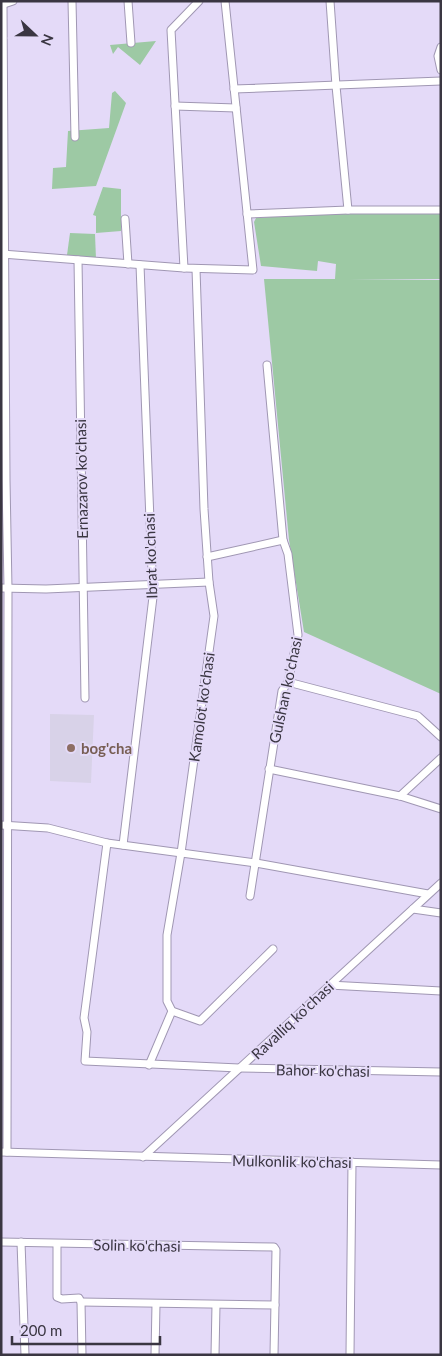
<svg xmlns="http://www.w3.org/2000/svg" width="442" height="1356" viewBox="0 0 442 1356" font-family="Lato,sans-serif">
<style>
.education{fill:#d8d2e8}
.green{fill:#9dc9a4}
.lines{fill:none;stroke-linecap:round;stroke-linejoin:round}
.minor-casing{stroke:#a097b3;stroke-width:9}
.minor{stroke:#fff;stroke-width:7}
.education-dot{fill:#8d6e63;stroke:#e4daf8;stroke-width:2}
.labels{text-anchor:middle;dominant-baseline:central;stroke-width:4;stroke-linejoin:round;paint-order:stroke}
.street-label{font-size:15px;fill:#3a3642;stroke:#e4daf8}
.education-label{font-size:15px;font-weight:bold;fill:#785e54;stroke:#e4daf8;text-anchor:start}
</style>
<rect width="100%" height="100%" fill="#e4daf8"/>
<polygon class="education" points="50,714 94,715 91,783 50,781"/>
<g class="green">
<polygon points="156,41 140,65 118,47 113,54 110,45"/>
<polygon points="115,91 126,103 96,186 52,189 53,168 66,167 68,131 109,128 112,93"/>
<polygon points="103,187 121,189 121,231 96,233 96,216 93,215"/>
<polygon points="441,213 441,279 349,279 441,280 441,694 304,632 289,540 264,279 335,279 336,264 318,261 317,271 261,266 254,222 256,218 317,214"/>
<polygon points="70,233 95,234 96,259 67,255"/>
</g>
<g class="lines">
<defs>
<g id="minor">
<polyline points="72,1 75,137"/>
<polyline points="128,1 131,43"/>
<polyline points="330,1 336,86 348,210"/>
<polyline points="3,4 6,480 8,588 7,1152"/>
<polyline points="1,5 13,1"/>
<polyline points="441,47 438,56 441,70"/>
<polyline points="234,89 441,81"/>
<polyline points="175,106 236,108"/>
<polyline points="247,214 348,210 441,210"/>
<polyline points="125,219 128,264"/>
<polyline points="2,254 184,268 253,270 225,1"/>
<polyline points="78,260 85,698"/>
<polyline points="184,268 171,30 199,1"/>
<polyline points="196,269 204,509 209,582 214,616 181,853 167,935 167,1001 172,1011 200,1021 273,949"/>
<polyline points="207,557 283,540"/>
<polyline points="1,588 46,589 209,582"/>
<polyline points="288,682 418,716 441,737"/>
<polyline points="269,769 400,796 441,809"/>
<polyline points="400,796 441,758"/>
<polyline points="1,825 48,828 107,843 256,863 428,894"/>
<polyline points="107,843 84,1018 87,1032 85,1061 239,1068 441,1072"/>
<polyline points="123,845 153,597 140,265"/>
<polyline points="250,896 282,691 288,682 298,635 288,554 283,540 267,365"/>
<polyline points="413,909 441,913"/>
<polyline points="329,985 441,991"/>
<polyline points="149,1065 172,1011"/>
<polyline points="1,1152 441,1165"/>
<polyline points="143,1157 441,883"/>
<polyline points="1,1242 274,1247 276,1250 274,1355"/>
<polyline points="21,1242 25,1355"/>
<polyline points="57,1244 57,1297 62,1299 79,1298 81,1302 82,1355"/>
<polyline points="81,1302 275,1305"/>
<polyline points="155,1355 156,1304"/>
<polyline points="215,1355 216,1305"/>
<polyline points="350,1355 352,1162"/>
</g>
</defs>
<use href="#minor" class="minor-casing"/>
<use href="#minor" class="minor"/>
</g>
<circle class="education-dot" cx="71" cy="748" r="5"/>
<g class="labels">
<g class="street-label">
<text transform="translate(81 479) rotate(-91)">Ernazarov ko'chasi</text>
<text transform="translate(150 556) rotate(-92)">Ibrat ko'chasi</text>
<text transform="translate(285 690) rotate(-78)">Gulshan ko'chasi</text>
<text transform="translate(201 707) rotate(-82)">Kamolot ko'chasi</text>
<text transform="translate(292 1020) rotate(-43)">Ravalliq ko'chasi</text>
<text transform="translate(323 1070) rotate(1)">Bahor ko'chasi</text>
<text transform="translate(292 1161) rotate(1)">Mulkonlik ko'chasi</text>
<text transform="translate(137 1245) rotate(1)">Solin ko'chasi</text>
</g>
<g class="education-label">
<text x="81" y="748">bog'cha</text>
</g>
</g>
<rect width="442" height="1356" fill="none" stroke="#3a3642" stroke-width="5"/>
<g transform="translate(35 35) rotate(112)" stroke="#e4daf8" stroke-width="4" paint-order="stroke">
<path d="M0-4L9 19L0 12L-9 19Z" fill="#3a3642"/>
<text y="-8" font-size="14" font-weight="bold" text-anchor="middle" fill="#3a3642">N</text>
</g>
<path d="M12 1336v8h148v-8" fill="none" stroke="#3a3642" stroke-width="2.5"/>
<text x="20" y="1336" font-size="15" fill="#3a3642" stroke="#e4daf8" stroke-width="4" paint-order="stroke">200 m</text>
</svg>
